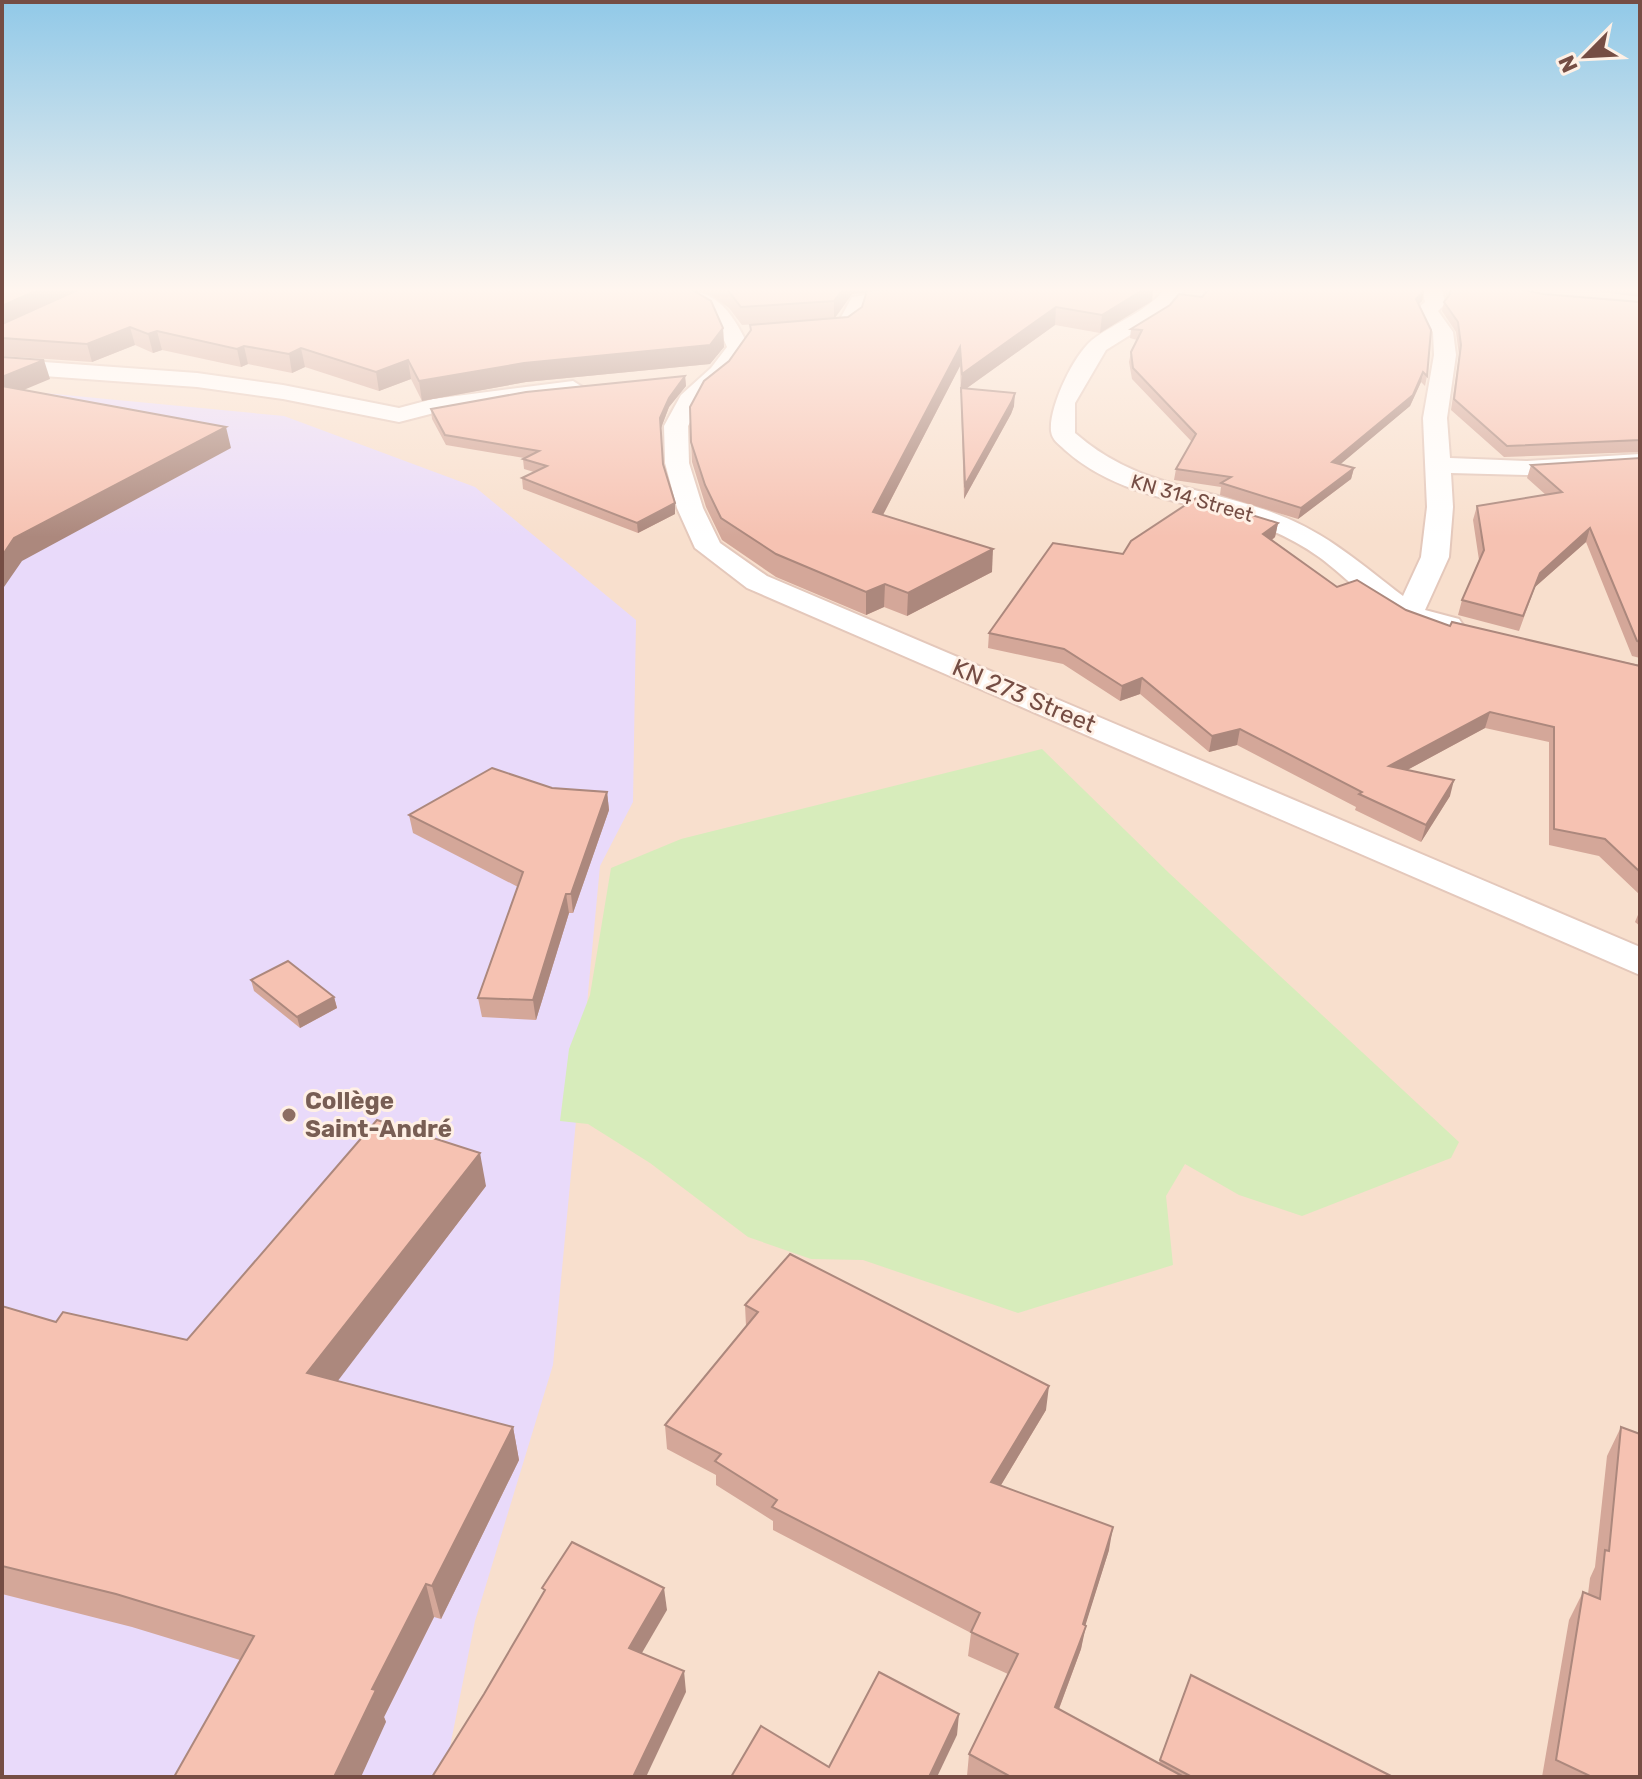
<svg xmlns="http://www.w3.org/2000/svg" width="1642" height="1779" viewBox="0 0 1642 1779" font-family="Rubik,sans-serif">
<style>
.residential{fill:#f8dfcd}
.education{fill:#e9dafa}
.green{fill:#d7ecbb}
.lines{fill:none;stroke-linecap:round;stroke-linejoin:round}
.minor-casing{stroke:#e4c8bb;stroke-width:4}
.minor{fill:#fff;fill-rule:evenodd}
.wall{fill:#d4a799;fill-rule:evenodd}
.shaded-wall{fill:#ac887d}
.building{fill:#f6c2b2;stroke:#ac887d;stroke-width:2}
.education-dot{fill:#8d6e63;stroke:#fff0e5;stroke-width:3}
.labels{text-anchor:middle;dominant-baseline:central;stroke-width:6;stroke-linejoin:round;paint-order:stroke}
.far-street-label{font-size:20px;fill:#754d44;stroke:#fff0e5}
.street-label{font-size:24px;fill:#754d44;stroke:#fff0e5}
.education-label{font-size:24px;font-weight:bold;fill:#785e54;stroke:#fff0e5;text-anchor:start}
</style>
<rect width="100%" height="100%" fill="#feecdc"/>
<rect class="residential" x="2" y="288" width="1638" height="1489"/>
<polygon class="education" points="2,389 284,416 475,487 636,620 633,802 600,866 553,1365 475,1621 444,1777 2,1777"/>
<polygon class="green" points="1042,749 1169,873 1459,1142 1451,1158 1302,1216 1239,1195 1185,1164 1166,1196 1173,1265 1018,1313 863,1260 811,1259 748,1237 650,1163 588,1124 560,1121 569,1049 590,995 611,868 681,839"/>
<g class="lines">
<defs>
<g id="minor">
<path d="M666,288C715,288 729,306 749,347L727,378L702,399L688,426L689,463L703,508L720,543L767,576L1640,947V975L747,588L695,548L677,508L665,463L664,426L681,395L711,368L727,347L714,317Z"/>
<polygon points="916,288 943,288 916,301 866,306 854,330 810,336 800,330 810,324 839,321 852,297"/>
<path d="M1166,288H1186L1167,312L1106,350L1075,403V433C1139,489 1205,486 1279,515C1327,533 1362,565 1403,596L1421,557L1427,507L1423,418L1434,355L1433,332L1417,309L1425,302L1422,288H1442L1445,304L1438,311L1453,332L1456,355L1447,418L1450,458L1527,461L1640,454V468L1527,475L1451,473L1453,507L1449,557L1425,610L1459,619L1463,625L1459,631C1407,644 1356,584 1319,557C1301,544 1281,534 1261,526C1194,500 1121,500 1065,450C1059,444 1052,440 1051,431C1049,407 1073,356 1092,340C1117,321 1145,313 1166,288Z"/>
<polygon points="2,359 197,373 283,385 399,408 433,399 573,381 584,388 573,395 434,413 399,422 283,399 197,387 2,373"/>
</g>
</defs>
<use href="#minor" class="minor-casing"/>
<use href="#minor" class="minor"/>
</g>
<g class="wall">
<path d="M2,288H1153L1152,301L1100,333L1055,325L967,388L1014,406L1011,414L964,499L960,366L883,515L992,572L907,616L884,607L866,615L776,577L722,540L706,507L692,462L691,442L729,361L750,331V325L787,322L742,325L729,308L711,295L694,291L723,328L724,347L710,364L526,382L422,401L411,379L379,391L305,367L292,373L248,364L241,367L162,350L153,353L135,345L92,362L2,356ZM866,293L862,307L848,317L835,318L852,294Z"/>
<polygon points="1444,288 1514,288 1543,294 1640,302 1640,452 1504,457 1451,410 1459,355 1456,332 1442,311 1444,302 1447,298"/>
<polygon points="1570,288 1640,288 1640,297"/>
<polygon points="1424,291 1422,301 1418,304 1427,376 1425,386 1421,382 1410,406 1340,464 1354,468 1351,479 1298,519 1220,495 1221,487 1174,480 1176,469 1192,442 1132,379 1129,362 1131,352 1137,340 1130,338 1131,329 1202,297"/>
<polygon points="685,376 686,386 669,407 661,428 663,464 675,503 675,514 638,533 523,489 522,478 534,472 524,469 523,459 524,458 446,445 432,419 431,409"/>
<polygon points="1640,458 1640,658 1632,656 1586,542 1535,587 1519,631 1458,615 1462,600 1479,560 1473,520 1477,506 1546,495 1527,478 1531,465"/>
<polygon points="1278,523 1275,537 1272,540 1337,587 1450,626 1640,665 1640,895 1599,856 1549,845 1549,742 1485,728 1407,770 1450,796 1421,842 1355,810 1356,807 1237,745 1209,752 1140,694 1120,701 1063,664 988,648 989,633 1123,554"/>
<polygon points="552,788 607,792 609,810 573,913 569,913 536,1020 482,1017 478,998 518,887 413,833 409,815"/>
<polygon points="1640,910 1640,926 1635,922"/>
<polygon points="251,980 334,997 337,1008 300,1028 254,991"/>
<polygon points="486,1186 337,1381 513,1427 519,1460 441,1619 434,1617 384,1717 386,1722 240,1660 132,1627 2,1594 2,1306 56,1322 187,1340"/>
<polygon points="745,1305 1046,1410 1001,1485 1109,1550 1085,1625 1081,1649 1059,1709 1159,1763 1191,1675 1393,1777 967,1776 969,1754 1008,1674 968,1656 971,1633 773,1530 773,1521 716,1485 716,1475 667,1449 665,1425 746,1326"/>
<polygon points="1621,1427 1640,1777 1542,1777 1569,1620 1583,1592 1588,1594 1590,1578 1595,1567 1607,1456"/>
</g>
<g class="shaded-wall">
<polygon points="42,288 84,288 2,327 2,306"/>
<polygon points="844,288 911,288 852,294 834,319 834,301"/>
<polygon points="1146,288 1153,288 1152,301 1100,333 1102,315"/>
<polygon points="1424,291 1422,301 1414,309 1416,299"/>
<polygon points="1056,307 1055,325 960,393 962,374"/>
<polygon points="130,327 135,345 92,362 87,344"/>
<polygon points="723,328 724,347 710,364 526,382 422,401 419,381"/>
<polygon points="157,331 162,350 153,353 148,334"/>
<polygon points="244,346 248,364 241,367 237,349"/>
<polygon points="960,347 960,366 873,534 873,512"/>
<polygon points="301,348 305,367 292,373 289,354"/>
<polygon points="44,360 50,379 2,399 2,377"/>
<polygon points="408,360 411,379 379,391 376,372"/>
<polygon points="1423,372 1421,382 1410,406 1330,473 1332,462"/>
<polygon points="685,376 686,386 669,407 661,428 660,418 669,398"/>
<polygon points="1015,393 1014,406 1011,414 964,499 965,485"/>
<polygon points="226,427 231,448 22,561 4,587 2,581 2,556 14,538"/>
<polygon points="1354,468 1351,479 1298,519 1301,508"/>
<polygon points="675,503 675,514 638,533 637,523"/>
<polygon points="1278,523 1275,537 1261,548 1263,534"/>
<polygon points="1590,528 1586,542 1535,587 1519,631 1540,573"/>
<polygon points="993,549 992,572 907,616 908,593"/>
<polygon points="885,584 884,607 866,615 866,592"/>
<polygon points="1142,678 1140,694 1120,701 1122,686"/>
<polygon points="1490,712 1485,728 1385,782 1389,766"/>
<polygon points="1240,729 1237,745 1209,752 1212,736"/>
<polygon points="1454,780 1450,796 1421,842 1426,825"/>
<polygon points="607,792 609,810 573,913 571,894"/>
<polygon points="566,894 569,913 536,1020 533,1000"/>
<polygon points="334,997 337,1008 300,1028 297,1017"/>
<polygon points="480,1153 486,1186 318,1407 307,1373"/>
<polygon points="1049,1386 1046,1410 989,1505 991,1482"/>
<polygon points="513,1427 519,1460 441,1619 432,1586"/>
<polygon points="1113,1527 1109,1550 1083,1633 1086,1626 1081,1649 1051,1730 1055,1707"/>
<polygon points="426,1584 434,1617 384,1717 386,1722 361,1777 334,1777 372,1689"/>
<polygon points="664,1588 667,1610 632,1670 629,1648"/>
<polygon points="684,1671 686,1692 646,1777 633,1777"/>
<polygon points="959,1714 957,1735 937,1777 929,1777"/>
</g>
<g class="building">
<polygon points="2,288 42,288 2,306"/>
<polygon points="82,288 689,288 711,301 723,328 710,345 524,363 419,381 408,360 376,372 301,348 289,354 244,346 237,349 157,331 148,334 130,327 87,344 2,338 2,324"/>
<polygon points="726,288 844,288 834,301 741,307"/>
<polygon points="897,288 1146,288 1102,315 1056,307 962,374 960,347 873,512 993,549 908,593 885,584 866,592 776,554 721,518 705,485 691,442 690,407 704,381 729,361 751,330 750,325 848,317 862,307 867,291"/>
<polygon points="1210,288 1423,288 1424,291 1416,299 1431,330 1427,376 1423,372 1413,395 1332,462 1354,468 1301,508 1221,483 1231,477 1176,469 1196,434 1133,368 1131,352 1142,330 1131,329 1170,305 1179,294 1202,297"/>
<polygon points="1449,288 1514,288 1543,294 1640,302 1640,440 1507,446 1454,399 1461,345 1458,322 1444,302 1450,294"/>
<polygon points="2,357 44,360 2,377"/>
<polygon points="685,376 669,398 660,418 663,464 675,503 637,523 522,478 547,466 523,459 539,451 445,435 431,409 526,392"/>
<polygon points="2,386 226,427 14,538 2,556"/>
<polygon points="961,388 1015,393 1012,401 965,485"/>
<polygon points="1640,458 1640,642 1637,641 1590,528 1540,573 1523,616 1462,600 1484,550 1477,506 1562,492 1531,465"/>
<polygon points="1196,498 1278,523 1263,534 1337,587 1357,580 1406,610 1450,626 1452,622 1640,666 1640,872 1605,839 1554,829 1554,727 1490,712 1389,766 1454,780 1426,825 1359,794 1362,792 1240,729 1212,736 1142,678 1122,686 1064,649 989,633 1053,543 1123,554 1131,541"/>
<polygon points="492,768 552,788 607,792 571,894 566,894 533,1000 478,998 523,872 409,815"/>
<polygon points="288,961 334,997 297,1017 251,980"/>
<polygon points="377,1120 480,1153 307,1373 513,1427 432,1586 426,1584 372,1689 376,1690 334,1777 174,1777 254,1636 116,1594 2,1566 2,1306 56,1322 63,1312 187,1340"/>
<polygon points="790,1254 1049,1386 991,1482 1113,1527 1083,1624 1086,1626 1055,1707 1184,1777 1011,1777 969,1754 1018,1654 971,1632 980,1613 772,1507 777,1500 715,1461 721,1454 665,1425 758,1312 745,1305"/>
<polygon points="1621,1427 1640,1434 1640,1777 1592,1777 1556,1760 1583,1592 1600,1599 1605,1550 1609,1551"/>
<polygon points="572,1542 664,1588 629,1648 684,1671 633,1777 432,1777 484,1694 545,1590 542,1588"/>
<polygon points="879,1672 959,1714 929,1777 731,1777 761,1726 829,1767"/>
<polygon points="1191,1675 1393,1777 1192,1777 1160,1760"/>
</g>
<linearGradient id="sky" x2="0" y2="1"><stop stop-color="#91c9e8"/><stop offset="0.54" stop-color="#fff6ef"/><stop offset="1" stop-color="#fff6ef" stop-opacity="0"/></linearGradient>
<rect width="1642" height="537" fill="url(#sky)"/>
<circle class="education-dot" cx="289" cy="1115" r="8"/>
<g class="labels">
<g class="far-street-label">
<text transform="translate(1192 498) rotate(16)">KN 314 Street</text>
</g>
<g class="street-label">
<text transform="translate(1024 696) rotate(23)">KN 273 Street</text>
</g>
<g class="education-label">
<text x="305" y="1101">Collège<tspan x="305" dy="28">Saint-André</tspan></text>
</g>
</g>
<rect width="1642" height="1779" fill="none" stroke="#754d44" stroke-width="8"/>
<g transform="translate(1586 56) rotate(246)" stroke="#fff0e5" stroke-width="6" paint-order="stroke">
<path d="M0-6L14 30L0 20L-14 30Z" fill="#754d44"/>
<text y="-12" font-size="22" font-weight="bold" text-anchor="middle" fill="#754d44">N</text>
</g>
</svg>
